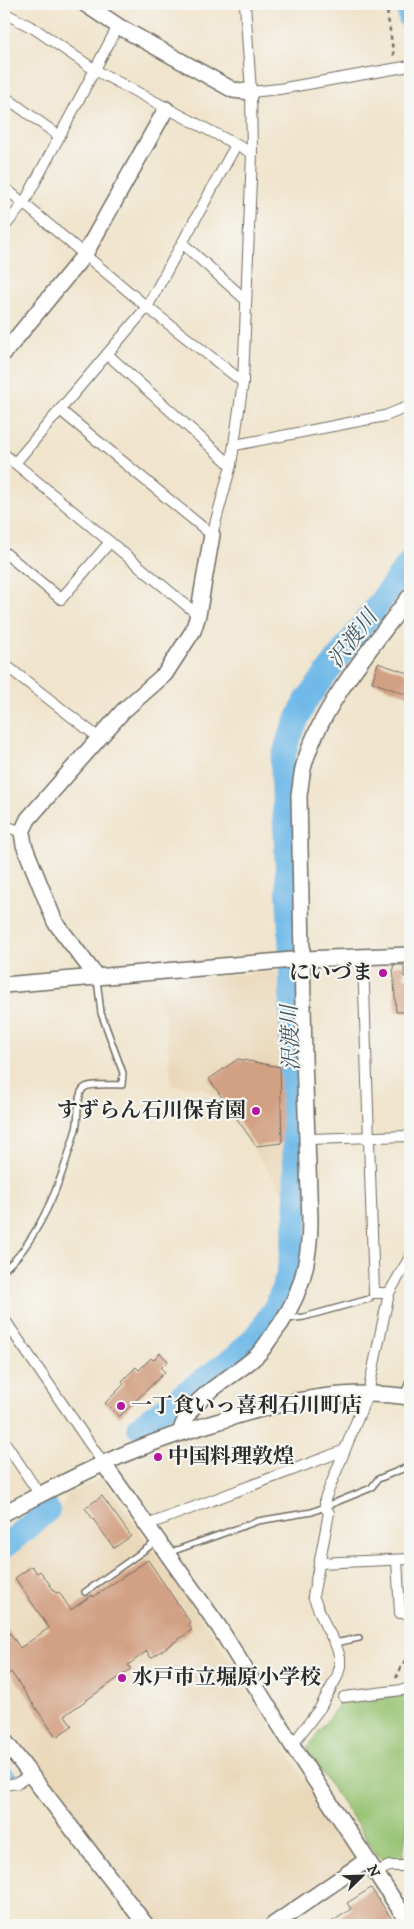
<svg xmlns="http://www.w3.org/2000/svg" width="414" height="1929" viewBox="0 0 414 1929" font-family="'IM FELL DW Pica','Noto Serif JP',serif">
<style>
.built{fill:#ead8ba}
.green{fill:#96c372;stroke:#60774e}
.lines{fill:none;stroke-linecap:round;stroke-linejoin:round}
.stream{stroke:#6fb9e8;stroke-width:4}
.river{stroke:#6fb9e8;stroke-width:24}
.building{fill:#d2a083}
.lane-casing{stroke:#706c63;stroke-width:8}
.street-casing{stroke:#706c63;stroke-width:12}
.secondary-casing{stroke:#706c63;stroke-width:18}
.path{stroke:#706c63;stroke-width:2.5;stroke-dasharray:4 4;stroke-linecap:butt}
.lane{stroke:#fff;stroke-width:5}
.street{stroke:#fff;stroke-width:10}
.secondary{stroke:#fff;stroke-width:15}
.poi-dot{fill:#b5179e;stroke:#f6f6f2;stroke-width:2}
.labels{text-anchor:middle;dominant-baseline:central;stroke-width:4.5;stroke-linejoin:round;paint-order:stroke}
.poi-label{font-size:21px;font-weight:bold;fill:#2b2b2b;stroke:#f6f6f2;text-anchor:start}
.water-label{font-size:22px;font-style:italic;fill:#3f5664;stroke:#f6f6f2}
</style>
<rect width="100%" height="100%" fill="#f6f6f2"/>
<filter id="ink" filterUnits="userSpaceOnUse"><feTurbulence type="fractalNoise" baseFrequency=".02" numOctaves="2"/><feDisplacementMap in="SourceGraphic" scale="10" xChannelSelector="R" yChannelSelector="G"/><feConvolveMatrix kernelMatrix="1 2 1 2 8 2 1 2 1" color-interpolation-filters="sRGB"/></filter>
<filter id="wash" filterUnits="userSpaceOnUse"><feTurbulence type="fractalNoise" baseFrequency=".0096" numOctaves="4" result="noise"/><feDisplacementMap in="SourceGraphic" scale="20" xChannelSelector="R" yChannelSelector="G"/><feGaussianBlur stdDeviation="1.12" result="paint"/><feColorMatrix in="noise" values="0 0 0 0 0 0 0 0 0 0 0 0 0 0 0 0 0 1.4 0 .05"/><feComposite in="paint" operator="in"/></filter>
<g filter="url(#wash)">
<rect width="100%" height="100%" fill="#f0e4cc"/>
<g class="built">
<polygon points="280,972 287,1199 221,1100 202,1087 172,1086 164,1008 151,981"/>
<polygon points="102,1478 213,1635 355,1858 353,1864 260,1925 157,1925 4,1723 4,1558 17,1546 21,1548 55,1517 69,1494"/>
</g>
<polygon class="green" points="410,1694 410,1807 402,1861 385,1861 378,1856 306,1749 340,1703"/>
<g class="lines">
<polyline class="stream" points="4,1762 16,1778"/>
<g class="river">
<polyline points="408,4 410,18"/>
<polyline points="139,1427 236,1356 259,1333 277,1304 288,1275 297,1215 291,1071 291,957 282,762 289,738 305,702 410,562"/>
<polyline points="4,1547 48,1510"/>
</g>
</g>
<g id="blocks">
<g class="building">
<polygon points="378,663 410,674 410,696 372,682"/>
<polygon points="393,965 404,965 404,977 410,977 410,1012 396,1012"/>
<polygon points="238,1059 280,1067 282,1143 256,1146 209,1079"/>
<polygon points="160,1353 168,1361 161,1368 165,1372 119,1417 105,1403 124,1384 122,1381 136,1367 139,1370 151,1358 153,1360"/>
<polygon points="102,1496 131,1536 114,1548 85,1508"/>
<polygon points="148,1560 190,1622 188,1624 192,1630 151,1658 147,1651 128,1665 131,1669 65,1715 72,1726 56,1737 11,1672 4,1677 4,1624 20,1648 49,1628 15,1578 32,1566 37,1573 40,1571 56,1593 59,1592 71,1610 92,1595 93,1597"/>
<polygon points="371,1888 393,1921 387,1925 327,1925 351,1909 347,1903"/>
</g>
</g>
</g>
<g filter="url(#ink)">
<use href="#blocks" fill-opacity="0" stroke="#706c63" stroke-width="1"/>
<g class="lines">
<defs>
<g id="lane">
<path d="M4,1270C10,1264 17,1258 22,1251C49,1215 64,1171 76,1129C79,1119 76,1094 84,1088C90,1083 113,1085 122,1085L123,1073L101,1013L97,979"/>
<polyline points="287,1319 304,1317 369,1299 374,1293"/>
<polyline points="404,1394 410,1379"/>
<polyline points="168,1553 258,1521 312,1512 371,1488 378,1479 410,1466"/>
<polyline points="85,1592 156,1542"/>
<polyline points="335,1643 359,1638"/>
</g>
<g id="street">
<polyline points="4,13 35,29 95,70 252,153"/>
<polyline points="251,92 279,89 410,66"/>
<polyline points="4,96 59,136"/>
<polyline points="4,187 147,307 243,382"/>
<polyline points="4,227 24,203 118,26"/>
<polyline points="182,243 246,300"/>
<polyline points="107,354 231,465"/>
<polyline points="60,410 212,535 231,465 243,382 252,153 251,92 245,4"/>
<polyline points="235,445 385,416 410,406"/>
<polyline points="4,454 198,615"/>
<polyline points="15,463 147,307 236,145"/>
<polyline points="4,552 61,599 110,542"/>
<polyline points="4,664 99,738"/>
<polyline points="4,822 8,827 22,832"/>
<polyline points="363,958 374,1293 389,1293"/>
<polyline points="308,1139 410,1136"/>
<polyline points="4,1319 103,1463"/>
<polyline points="4,1441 40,1495"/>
<polyline points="147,1525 345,1450"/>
<polyline points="397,1560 400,1613 410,1612"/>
<polyline points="319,1563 410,1559"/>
<polyline points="344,1697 410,1689"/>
<polyline points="292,1745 320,1708 337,1677 340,1667 340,1657 335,1643 326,1627 313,1596 329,1513 325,1507 325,1499 368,1393 389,1293 410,1257"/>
<polyline points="4,1785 17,1783 31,1775"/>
<polyline points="375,1873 389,1866 410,1866"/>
</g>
<g id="secondary">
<polyline points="85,4 118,26 233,90 251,92"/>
<polyline points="4,353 85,254 166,109"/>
<polyline points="96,976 55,922 24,845 22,832 28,819 123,711 165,674 176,657 193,631 198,615 212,535"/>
<polyline points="4,985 304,959 410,955"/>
<path d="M180,1433C183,1424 187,1414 194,1406C210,1387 235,1375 254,1358C261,1353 266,1344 271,1337C299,1302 310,1265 310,1220L304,1058L299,795C301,785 301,775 304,765C321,705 373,646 410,596"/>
<polyline points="103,1463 219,1627 292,1745 410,1925"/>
<path d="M4,1513C48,1491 91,1467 137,1449C164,1438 192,1429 220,1421C282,1401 345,1388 410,1397"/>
<polyline points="4,1740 146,1925"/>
<polyline points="273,1925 367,1860"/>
</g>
</defs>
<use href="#lane" class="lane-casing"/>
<use href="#street" class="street-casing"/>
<use href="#secondary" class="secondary-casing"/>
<g class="path">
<polyline points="386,4 394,57"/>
<polyline points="396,1678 407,1656 410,1656"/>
</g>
<use href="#lane" class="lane"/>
<use href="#street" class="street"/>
<use href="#secondary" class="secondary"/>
</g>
</g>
<g class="poi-dot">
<circle cx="383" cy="973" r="5"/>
<circle cx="256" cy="1111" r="5"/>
<circle cx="121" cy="1406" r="5"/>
<circle cx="158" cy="1457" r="5"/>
<circle cx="122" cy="1678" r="5"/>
</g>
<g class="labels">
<g class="poi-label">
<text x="373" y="973" text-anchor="end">にいづま</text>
<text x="246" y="1111" text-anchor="end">すずらん石川保育園</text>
<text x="131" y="1406">一丁食いっ喜利石川町店</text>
<text x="168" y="1457">中国料理敦煌</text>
<text x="132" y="1678">水戸市立堀原小学校</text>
</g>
<g class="water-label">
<text transform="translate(353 639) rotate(-53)">沢渡川</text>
<text transform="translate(291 1038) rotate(-92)">沢渡川</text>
</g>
</g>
<rect width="414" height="1929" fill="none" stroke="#f6f6f2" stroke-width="20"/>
<g transform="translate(362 1876) rotate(67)" stroke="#f6f6f2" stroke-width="4" paint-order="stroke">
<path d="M0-4L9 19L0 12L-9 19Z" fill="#2b2b2b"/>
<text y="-8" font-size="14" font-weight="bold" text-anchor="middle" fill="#2b2b2b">N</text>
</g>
</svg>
